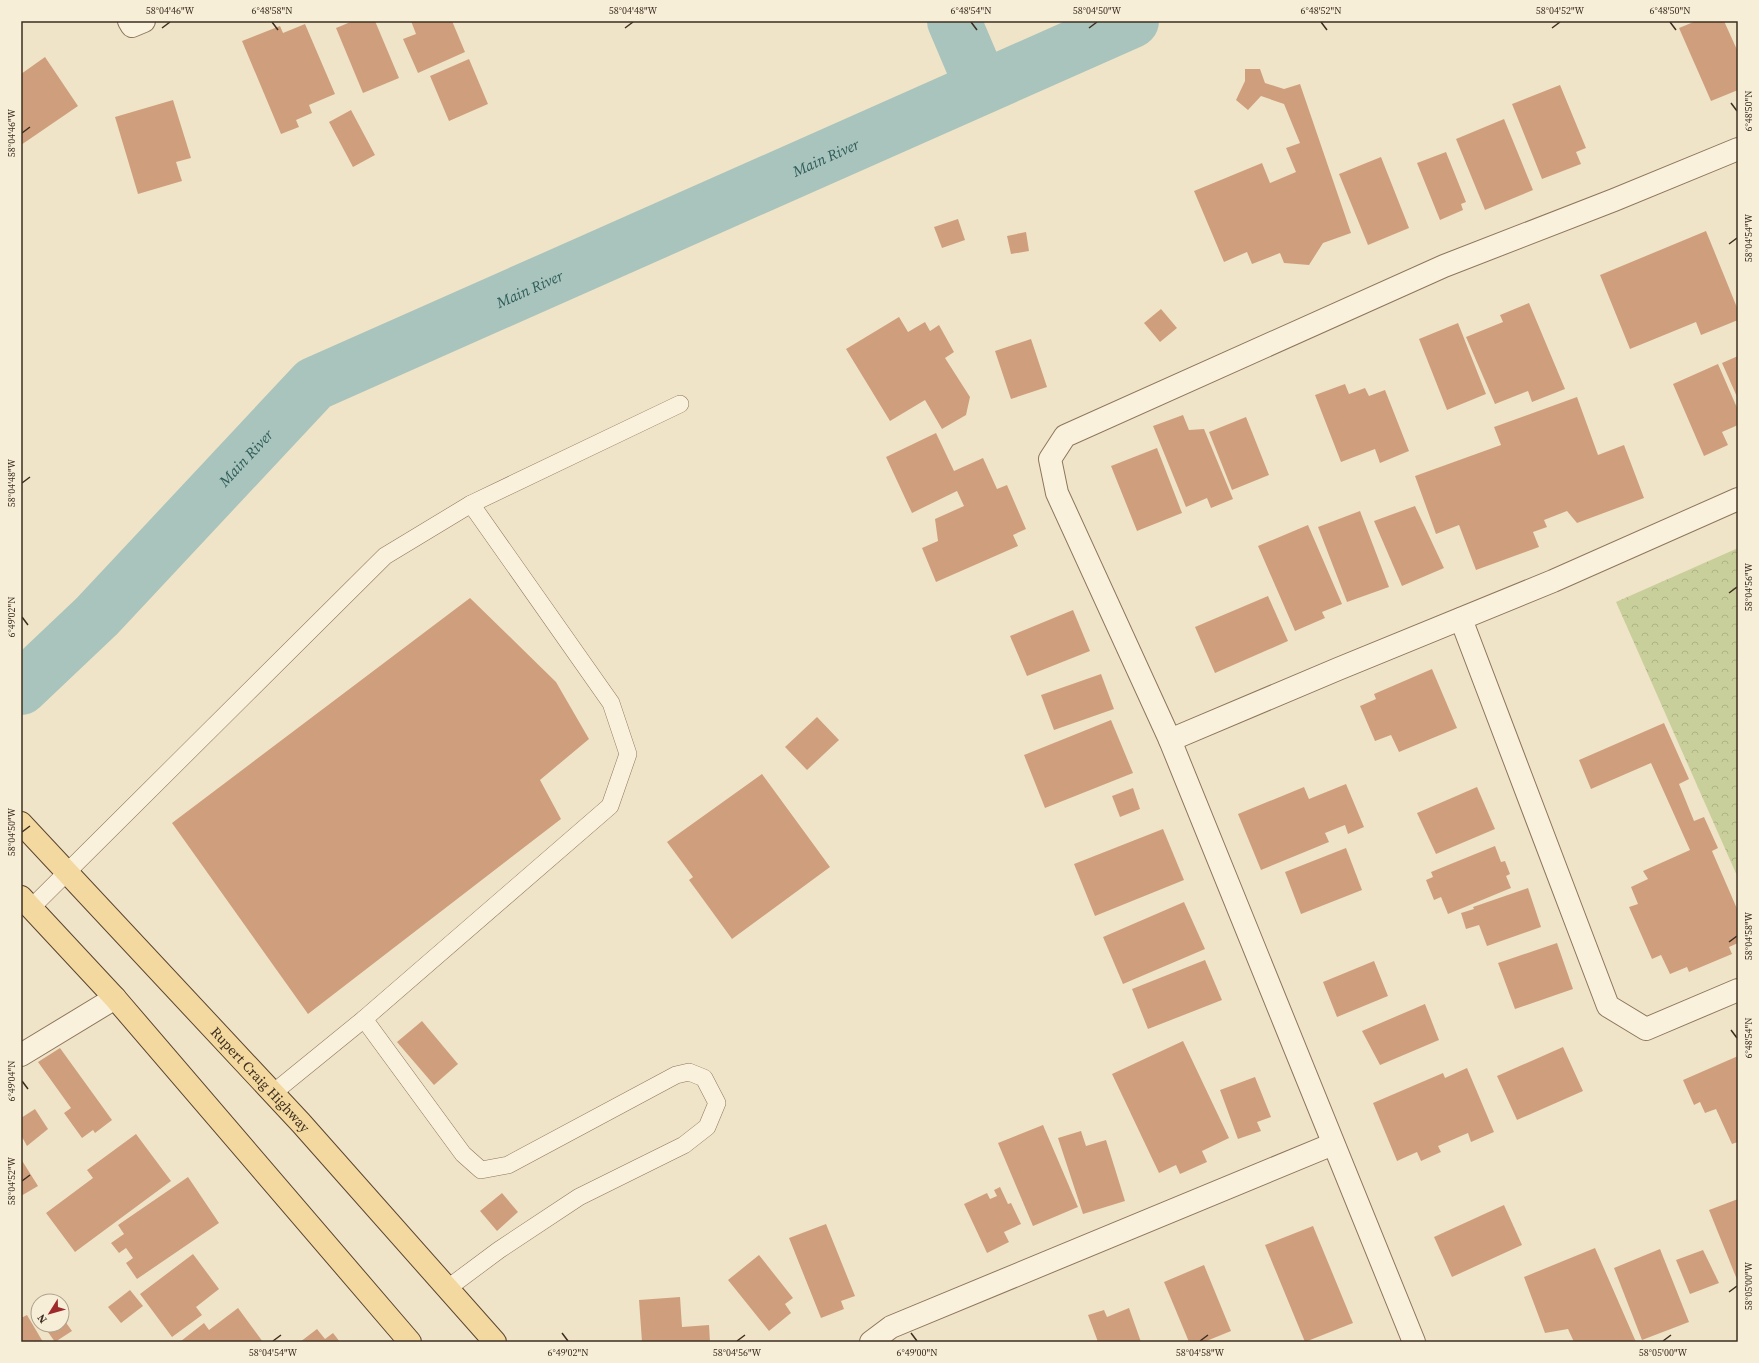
<svg xmlns="http://www.w3.org/2000/svg" width="1759" height="1363" viewBox="0 0 1759 1363" font-family="'Source Serif 4',serif">
<style>
.forest{fill:url(#forest-crowns)}
.lines{fill:none;stroke-linecap:round;stroke-linejoin:round}
.river{stroke:#a9c4bc;stroke-width:54}
.building{fill:#cf9f7d}
.service-casing{stroke:#8d765c;stroke-width:18}
.minor-casing{stroke:#8d765c;stroke-width:24}
.primary-casing{stroke:#5b4430;stroke-width:24}
.service{stroke:#faf1dc;stroke-width:17}
.minor{stroke:#faf1dc;stroke-width:22}
.primary{stroke:#f3d9a0;stroke-width:22}
.ticks{fill:none;stroke:#3d2e20;stroke-width:1.5}
.labels{text-anchor:middle;dominant-baseline:central;stroke-width:3.5;stroke-linejoin:round;paint-order:stroke}
.street-label{font-size:14px;fill:#3d2e20;stroke:#f7eed8}
.water-label{font-size:15px;font-style:italic;fill:#2f5d5a;stroke:#f7eed8}
.neatline{fill:none;stroke:#3d2e20;stroke-width:1.5}
.ticks-label{font-size:10px;text-anchor:middle;fill:#3d2e20}
</style>
<defs>
<pattern id="forest-crowns" width="20" height="18" patternUnits="userSpaceOnUse"><rect width="20" height="18" fill="#c9cf9b"/><path d="M2 6a3 3 0 1 1 6 0M12 15a3 3 0 1 1 6 0" fill="none" stroke="#aeb285"/></pattern>
</defs>
<rect width="100%" height="100%" fill="#f0e4c8"/>
<polygon class="forest" points="1738,548 1738,878 1616,602"/>
<g class="lines">
<g class="river">
<polyline points="954,21 982,87"/>
<path id="s1" d="M21,688L97,616L314,384L1132,21"/>
</g>
</g>
<g class="building">
<polygon points="353,21 375,21 399,78 363,93 336,28"/>
<polygon points="411,21 452,21 465,52 418,73 403,39 416,34"/>
<polygon points="1696,21 1724,21 1738,52 1738,90 1711,101 1679,28"/>
<polygon points="305,24 335,94 309,105 312,113 296,120 299,127 281,134 242,41 280,26 283,33"/>
<polygon points="45,57 78,106 21,145 21,74"/>
<polygon points="469,59 488,104 449,121 430,76"/>
<polygon points="1245,69 1260,69 1265,83 1284,89 1300,84 1351,233 1323,243 1309,265 1284,263 1280,253 1252,264 1247,252 1224,262 1194,191 1262,163 1270,183 1296,172 1286,148 1300,143 1284,104 1261,96 1248,110 1236,100 1245,81"/>
<polygon points="1560,85 1586,148 1576,152 1581,164 1542,179 1512,104"/>
<polygon points="173,100 191,158 176,162 182,181 138,194 115,117"/>
<polygon points="351,110 375,155 353,167 329,122"/>
<polygon points="1504,119 1533,190 1485,210 1456,139"/>
<polygon points="1446,152 1466,202 1461,204 1463,210 1440,220 1417,163"/>
<polygon points="1381,157 1409,228 1368,245 1339,174"/>
<polygon points="958,219 965,240 942,248 934,227"/>
<polygon points="1706,231 1738,310 1738,320 1701,335 1696,322 1630,349 1600,275"/>
<polygon points="1026,232 1029,251 1011,254 1007,236"/>
<polygon points="1529,303 1565,389 1532,402 1528,391 1495,404 1466,337 1503,322 1500,315"/>
<polygon points="1161,309 1177,328 1160,342 1144,323"/>
<polygon points="899,317 908,332 925,322 930,331 939,325 954,352 945,358 970,397 966,415 942,429 925,400 890,421 846,349"/>
<polygon points="1458,323 1486,394 1447,410 1419,339"/>
<polygon points="1031,339 1047,387 1011,399 995,351"/>
<polygon points="1738,356 1738,399 1722,363"/>
<polygon points="1718,364 1738,410 1738,425 1722,432 1728,445 1704,456 1673,384"/>
<polygon points="1345,384 1349,394 1365,388 1369,396 1385,390 1409,451 1380,463 1375,449 1341,462 1315,395"/>
<polygon points="1577,397 1598,455 1624,445 1644,498 1577,523 1567,511 1544,520 1547,527 1533,532 1539,547 1476,570 1459,525 1436,534 1415,476 1501,445 1494,427"/>
<polygon points="1183,415 1189,430 1204,429 1233,499 1211,508 1207,498 1186,507 1153,426"/>
<polygon points="1246,417 1269,475 1232,490 1209,432"/>
<polygon points="936,433 954,471 983,458 997,489 1007,485 1026,529 1013,535 1018,546 936,582 922,548 938,541 935,519 964,506 957,491 912,513 886,457"/>
<polygon points="1157,448 1182,513 1137,531 1111,466"/>
<polygon points="1415,506 1444,568 1402,586 1374,521"/>
<polygon points="1360,511 1389,587 1347,602 1318,527"/>
<polygon points="1308,525 1342,604 1322,612 1325,618 1295,631 1258,546"/>
<polygon points="1268,596 1288,641 1215,673 1195,627"/>
<polygon points="470,598 556,682 589,739 540,780 561,819 308,1014 172,823"/>
<polygon points="1073,610 1090,651 1027,676 1010,636"/>
<polygon points="1432,669 1457,728 1399,752 1391,735 1375,741 1360,706 1376,699 1374,694"/>
<polygon points="1101,674 1114,709 1054,730 1041,695"/>
<polygon points="817,717 839,740 807,770 785,747"/>
<polygon points="1111,720 1133,773 1045,808 1024,755"/>
<polygon points="1664,723 1689,779 1679,784 1694,821 1704,817 1718,848 1712,851 1738,911 1738,943 1729,947 1732,954 1689,972 1687,967 1670,974 1661,955 1652,959 1629,907 1638,904 1631,887 1648,879 1643,871 1690,850 1651,763 1591,789 1579,760"/>
<polygon points="762,774 830,867 732,939 689,880 693,877 667,842"/>
<polygon points="1346,784 1364,827 1348,834 1345,825 1325,833 1329,842 1261,870 1238,814 1304,787 1309,799"/>
<polygon points="1477,787 1495,829 1436,854 1417,813"/>
<polygon points="1133,788 1140,809 1120,817 1112,796"/>
<polygon points="1163,829 1184,880 1095,916 1074,864"/>
<polygon points="1495,846 1501,862 1505,861 1510,874 1506,876 1511,888 1448,914 1441,897 1434,900 1426,880 1433,877 1431,872"/>
<polygon points="1346,848 1362,890 1301,914 1285,872"/>
<polygon points="1528,888 1541,927 1487,946 1479,925 1466,929 1461,913 1474,909 1473,907"/>
<polygon points="1184,902 1205,949 1123,984 1103,937"/>
<polygon points="1557,943 1573,989 1515,1009 1498,963"/>
<polygon points="1205,960 1222,1000 1148,1029 1132,989"/>
<polygon points="1374,961 1388,996 1337,1017 1323,982"/>
<polygon points="1425,1004 1439,1040 1380,1065 1362,1031"/>
<polygon points="422,1021 458,1064 434,1085 397,1042"/>
<polygon points="1183,1041 1229,1138 1202,1151 1207,1162 1180,1174 1176,1165 1159,1173 1112,1074"/>
<polygon points="1563,1047 1583,1091 1517,1120 1497,1076"/>
<polygon points="60,1048 112,1120 95,1133 93,1130 82,1138 64,1113 71,1108 38,1062"/>
<polygon points="1738,1056 1738,1142 1732,1144 1716,1109 1705,1113 1700,1102 1694,1105 1683,1080"/>
<polygon points="1467,1068 1494,1132 1471,1142 1468,1133 1438,1146 1441,1152 1421,1161 1417,1152 1397,1161 1373,1103 1443,1073 1445,1078"/>
<polygon points="1255,1077 1271,1117 1257,1122 1261,1131 1238,1139 1220,1090"/>
<polygon points="35,1109 48,1129 27,1146 21,1135 21,1118"/>
<polygon points="1043,1125 1078,1207 1033,1226 998,1143"/>
<polygon points="1081,1131 1086,1146 1106,1140 1125,1201 1083,1214 1058,1138"/>
<polygon points="136,1134 171,1181 75,1252 46,1213 93,1178 87,1170"/>
<polygon points="21,1159 38,1186 21,1196"/>
<polygon points="188,1177 219,1223 137,1279 126,1263 133,1258 126,1248 119,1253 111,1243 124,1234 118,1225"/>
<polygon points="1000,1187 1008,1204 1011,1203 1021,1224 1004,1232 1009,1242 987,1253 964,1204 987,1193 990,1199 997,1196 994,1190"/>
<polygon points="502,1193 518,1212 497,1231 480,1211"/>
<polygon points="1738,1199 1738,1282 1709,1210"/>
<polygon points="1504,1205 1522,1245 1452,1277 1434,1237"/>
<polygon points="826,1224 855,1296 841,1301 844,1309 821,1318 789,1238"/>
<polygon points="1313,1226 1353,1323 1305,1342 1265,1245"/>
<polygon points="1595,1248 1636,1342 1574,1342 1568,1329 1545,1333 1524,1277"/>
<polygon points="1660,1249 1689,1322 1642,1340 1614,1268"/>
<polygon points="1703,1250 1719,1283 1690,1294 1676,1260"/>
<polygon points="193,1254 219,1289 196,1307 202,1315 172,1337 140,1294"/>
<polygon points="759,1255 793,1298 785,1304 791,1313 769,1331 728,1280"/>
<polygon points="1204,1265 1231,1331 1204,1342 1189,1342 1164,1282"/>
<polygon points="130,1290 143,1306 121,1323 108,1307"/>
<polygon points="680,1297 682,1327 709,1325 710,1342 642,1342 639,1300"/>
<polygon points="238,1308 263,1342 182,1342 181,1341 204,1323 209,1330"/>
<polygon points="1129,1308 1141,1342 1098,1342 1088,1315 1104,1310 1107,1317"/>
<polygon points="27,1315 43,1342 21,1342 21,1318"/>
<polygon points="62,1317 72,1331 55,1342 43,1325 62,1325"/>
<polygon points="317,1329 325,1339 333,1333 340,1342 300,1342"/>
</g>
<g class="lines">
<defs>
<g id="service">
<polyline points="31,908 385,556 471,504 680,404"/>
<polyline points="273,1093 364,1019"/>
<polyline points="448,1288 499,1250 579,1197 684,1145 707,1127 717,1103 704,1078 689,1072 676,1075 508,1165 481,1170 463,1154 364,1019 610,806 628,754 611,703 471,504"/>
</g>
<g id="minor">
<polyline points="129,21 132,26 144,21"/>
<polyline points="1461,619 1608,1006 1646,1029 1738,990"/>
<polyline points="1170,740 1338,669 1553,581 1738,499"/>
<polyline points="21,1055 115,998"/>
<polyline points="871,1342 891,1327 1333,1144"/>
<polyline points="1414,1342 1170,740 1057,493 1050,459 1065,436 1444,266 1614,200 1738,149"/>
</g>
<g id="primary">
<path id="s2" d="M21,823L301,1123L495,1342"/>
<polyline points="21,897 115,998 410,1342"/>
</g>
</defs>
<use href="#service" class="service-casing"/>
<use href="#minor" class="minor-casing"/>
<use href="#primary" class="primary-casing"/>
<use href="#service" class="service"/>
<use href="#minor" class="minor"/>
<use href="#primary" class="primary"/>
</g>
<path class="ticks" d="M272,22L278,30M971,22L977,30M1321,22L1327,30M1670,22L1676,30M162,28L170,22M625,28L633,22M1089,28L1097,22M1552,28L1560,22M1731,103L1737,111M22,133L30,127M1729,244L1737,238M22,483L30,477M1729,593L1737,587M22,617L28,625M22,832L30,826M1729,942L1737,936M1731,1030L1737,1038M22,1081L28,1089M22,1181L30,1175M1729,1292L1737,1286M562,1333L568,1341M911,1333L917,1341M273,1341L281,1335M737,1341L745,1335M1200,1341L1208,1335M1663,1341L1671,1335"/>
<g class="labels">
<g class="street-label">
<text stroke="none"><textPath href="#s2" startOffset="351">Rupert Craig Highway</textPath></text>
</g>
<g class="water-label">
<text stroke="none"><textPath href="#s1" startOffset="982">Main River</textPath></text>
<text stroke="none"><textPath href="#s1" startOffset="658">Main River</textPath></text>
<text stroke="none"><textPath href="#s1" startOffset="322">Main River</textPath></text>
</g>
</g>
<rect width="1759" height="1363" fill="none" stroke="#f7eed8" stroke-width="44"/>
<g transform="translate(50 1313) rotate(233)"><circle r="19" fill="#f7eed8" stroke="#ada18e"/>
<path d="M0-3L7 15L0 10L-7 15Z" fill="#9e2a2b"/>
<text y="-6" font-size="11" font-weight="bold" text-anchor="middle" fill="#3d2e20">N</text>
</g>
<rect x="22" y="22" width="1715" height="1319" class="neatline"/>
<g class="ticks-label">
<text x="170" y="14">58°04'46"W</text>
<text x="272" y="14">6°48'58"N</text>
<text x="633" y="14">58°04'48"W</text>
<text x="971" y="14">6°48'54"N</text>
<text x="1097" y="14">58°04'50"W</text>
<text x="1321" y="14">6°48'52"N</text>
<text x="1560" y="14">58°04'52"W</text>
<text x="1670" y="14">6°48'50"N</text>
<text transform="translate(1748 111) rotate(-90)" y="4">6°48'50"N</text>
<text transform="translate(11 133) rotate(-90)" y="4">58°04'46"W</text>
<text transform="translate(1748 238) rotate(-90)" y="4">58°04'54"W</text>
<text transform="translate(11 483) rotate(-90)" y="4">58°04'48"W</text>
<text transform="translate(1748 587) rotate(-90)" y="4">58°04'56"W</text>
<text transform="translate(11 617) rotate(-90)" y="4">6°49'02"N</text>
<text transform="translate(11 832) rotate(-90)" y="4">58°04'50"W</text>
<text transform="translate(1748 936) rotate(-90)" y="4">58°04'58"W</text>
<text transform="translate(1748 1038) rotate(-90)" y="4">6°48'54"N</text>
<text transform="translate(11 1081) rotate(-90)" y="4">6°49'04"N</text>
<text transform="translate(11 1181) rotate(-90)" y="4">58°04'52"W</text>
<text transform="translate(1748 1286) rotate(-90)" y="4">58°05'00"W</text>
<text x="273" y="1356">58°04'54"W</text>
<text x="568" y="1356">6°49'02"N</text>
<text x="737" y="1356">58°04'56"W</text>
<text x="917" y="1356">6°49'00"N</text>
<text x="1200" y="1356">58°04'58"W</text>
<text x="1663" y="1356">58°05'00"W</text>
</g>
</svg>
